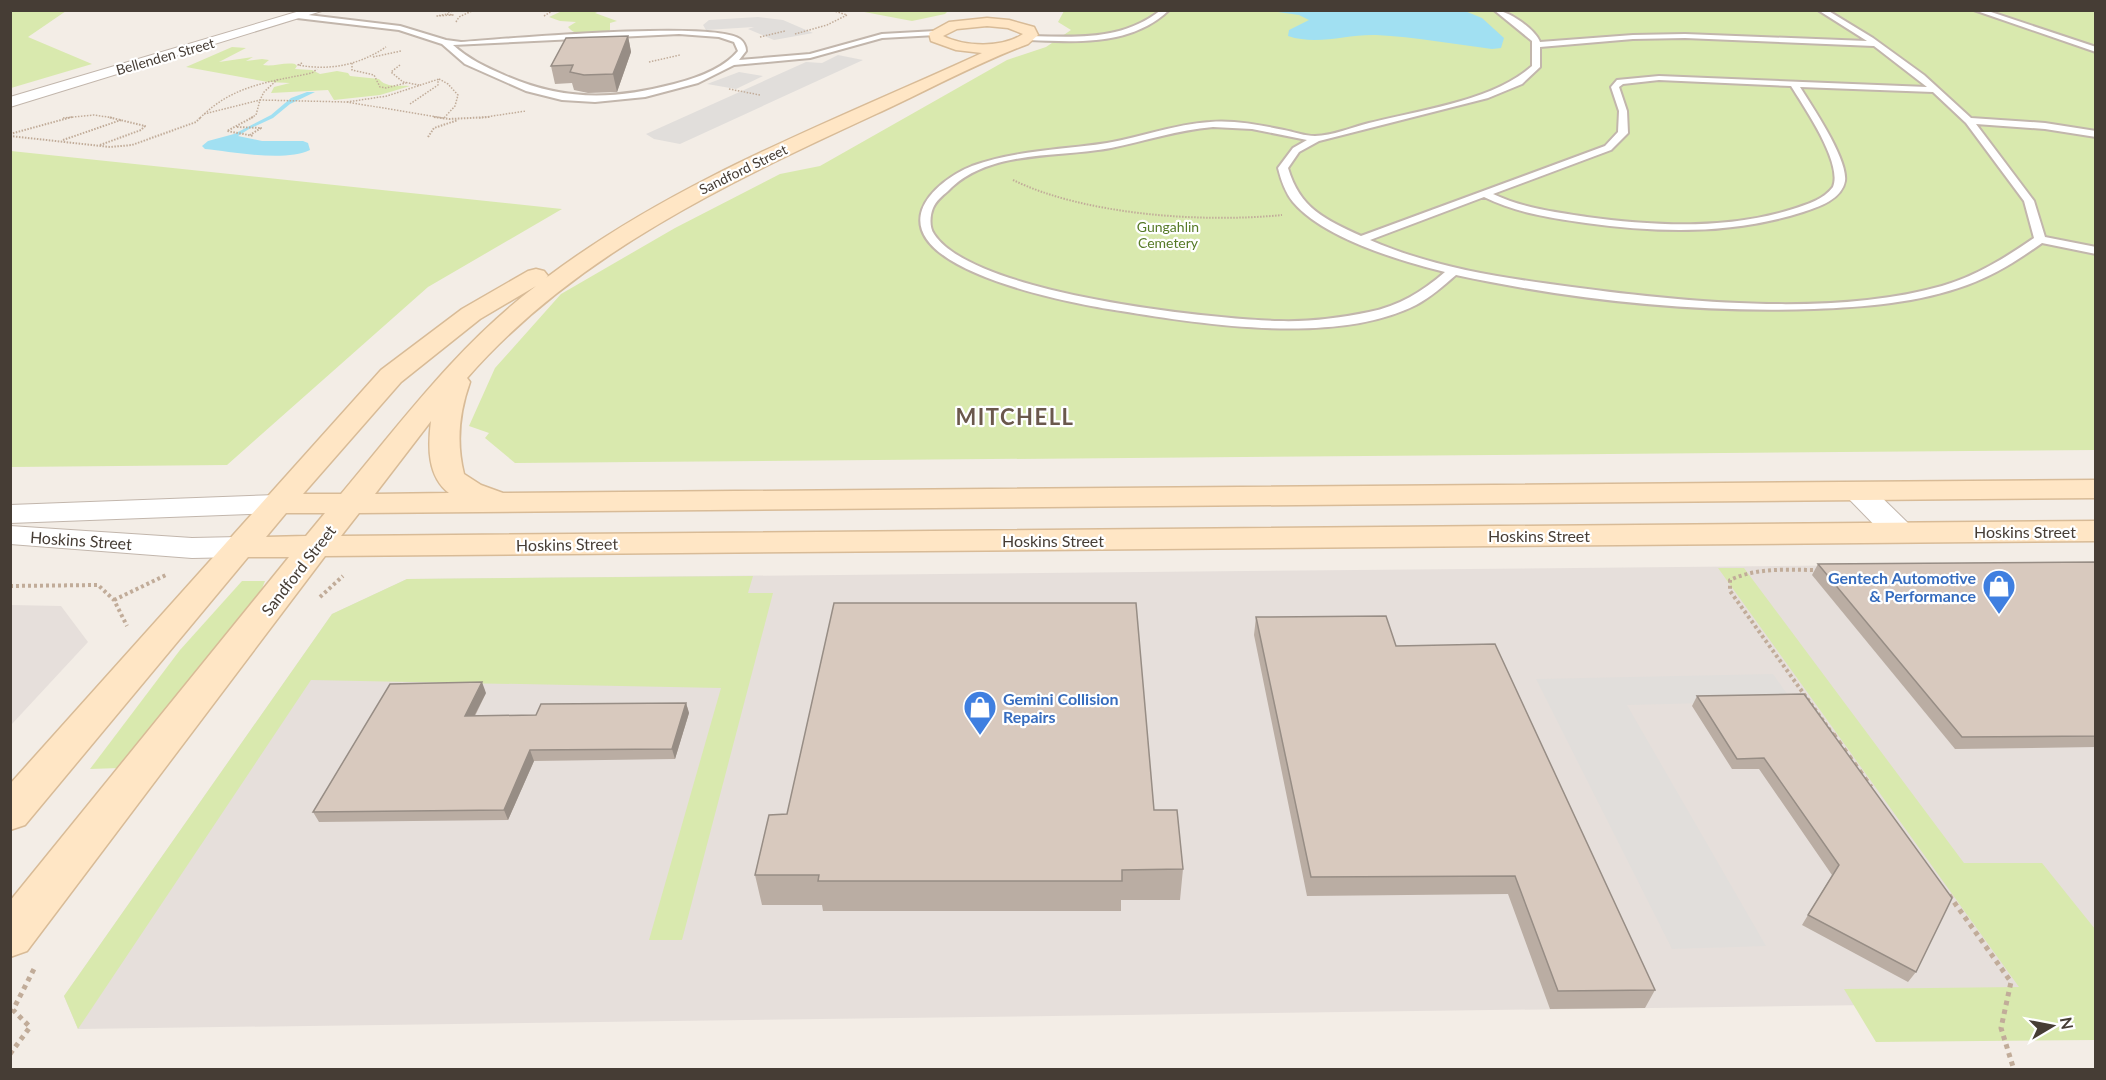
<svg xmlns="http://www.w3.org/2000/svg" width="2106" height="1080" viewBox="0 0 2106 1080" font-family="Lato,sans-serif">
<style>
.industrial{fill:#e6dfdb}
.green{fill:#d9e9ae}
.parking{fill:#e1dedb}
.water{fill:#a1e0f2}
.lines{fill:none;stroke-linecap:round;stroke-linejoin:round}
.lane-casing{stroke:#c2b6ac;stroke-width:4}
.street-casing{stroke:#c2b6ac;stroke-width:2}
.secondary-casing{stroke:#d8bb97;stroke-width:3}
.path-far3{stroke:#c1ac99;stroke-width:1.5;stroke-dasharray:1.5 1.5;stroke-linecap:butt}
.path-far2{stroke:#c1ac99;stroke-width:2;stroke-dasharray:1.5 1.5;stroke-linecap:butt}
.path-far1{stroke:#c1ac99;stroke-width:4;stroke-dasharray:3 3;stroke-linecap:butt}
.path{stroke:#c1ac99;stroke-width:5;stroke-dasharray:4.5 4.5;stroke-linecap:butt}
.lane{fill:#fff;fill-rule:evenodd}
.street{fill:#fff;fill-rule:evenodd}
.secondary{fill:#ffe6c5;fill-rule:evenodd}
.wall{fill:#baada3}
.shaded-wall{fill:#978d85}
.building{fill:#d8c9be;stroke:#978d85;stroke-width:1.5}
.labels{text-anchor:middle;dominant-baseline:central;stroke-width:4.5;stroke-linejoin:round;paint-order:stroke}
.far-street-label{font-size:14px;fill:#463d35;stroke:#fff}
.far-park-label{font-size:14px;fill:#567a27;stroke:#fff}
.street-label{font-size:16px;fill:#463d35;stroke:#fff}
.shop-label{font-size:16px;font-weight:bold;fill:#366cbe;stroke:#fff;text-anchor:end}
.district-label{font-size:22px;font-weight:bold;letter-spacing:1.5px;fill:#6a584c;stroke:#fff}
</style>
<rect width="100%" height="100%" fill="#f3ede6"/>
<g class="industrial">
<polygon points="2095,563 2095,1002 78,1029 64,996 332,614 407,579"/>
<polygon points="11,605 61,606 88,642 11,725"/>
</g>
<g class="green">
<polygon points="11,10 66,11 28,37 92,64 11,88"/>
<path d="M562,11H600L595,13L617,21L610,23V30L607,33C591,34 577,38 568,27L576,22L560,21L549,17Z"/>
<polygon points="859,11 948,11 945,14 912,21"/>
<polygon points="1064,11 2095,11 2095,450 515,463 485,438 489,433 469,426 495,368 561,294 675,228 780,174 820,166 1007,60 1046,47 1071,30 1058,22"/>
<path d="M232,47L246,48L219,62L253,57L246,61L262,59L269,60L263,65C273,67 284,62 295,64L297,66L295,69L312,70L320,74L337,71L348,73L350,76L379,79C386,88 399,85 410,86L380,95L334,100L328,90L271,93L274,87L290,83L268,82L186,67Z"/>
<polygon points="10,151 11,151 562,209 428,287 227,465 11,467"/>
<polygon points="1718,568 1744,568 1964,863 2042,863 2095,929 2095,1040 1876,1042 1844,989 2019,987"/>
<polygon points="753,576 748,593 773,593 682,940 649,940 721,688 311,680 78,1029 64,996 332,614 407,579"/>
<polygon points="242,581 265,581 261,591 120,768 90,769 180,650"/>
</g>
<g class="parking">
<polygon points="758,17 783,20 813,33 774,40 748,29 754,27 706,30 703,25 709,20"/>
<polygon points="838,55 863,60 680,144 654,139 646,134 806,62 822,63"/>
<polygon points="739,72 763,76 736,89 707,84"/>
<polygon points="1773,674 1792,701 1627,705 1766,946 1672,949 1536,679"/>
</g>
<g class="water">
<path d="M1271,11H1465L1482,18L1504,38L1501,48L1492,49C1454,44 1415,37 1376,35C1346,34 1318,46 1288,36L1289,30L1309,20L1299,15Z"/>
<path d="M307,92H315L290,104L273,118L249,129L238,136L262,141H303L308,143L310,150C285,162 234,152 205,149L202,146L208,141L234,134L271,115L291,98Z"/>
</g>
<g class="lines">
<defs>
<g id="lane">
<path d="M1161,10H1169C1131,46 1078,42 1029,40L1025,38L1029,36C1076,37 1122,41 1161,10Z"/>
<path d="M1494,10C1508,10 1535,29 1540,42L1633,35L1685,34L1867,41L1818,10H1827L1873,38L1924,75L1971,118L2045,123L2096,131V137L2045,129L1976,124L2034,201L2045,237L2096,247V254L2042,243C2018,260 1995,275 1967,285C1918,303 1865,307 1814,309C1695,313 1572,300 1456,275C1443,286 1431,297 1416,305C1337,345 1206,325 1121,311C1080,305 901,273 922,210C929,190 954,173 972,166C1016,150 1062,150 1107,143C1142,137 1175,124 1210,122C1235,120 1260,125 1284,130C1294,132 1305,136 1315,136C1332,136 1353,127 1369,123C1420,110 1493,101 1532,66V41ZM1685,38L1874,46L1927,87L1659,76L1617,80L1611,87L1619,111L1618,132L1605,146L1361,236C1325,219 1300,209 1288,168L1299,152L1319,141L1488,98L1522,84L1540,67V47L1633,39ZM1659,80L1791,86C1804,107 1843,163 1833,187C1823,200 1808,204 1793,209C1726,230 1655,226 1587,217C1554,212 1523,208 1493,194L1611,150L1628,133L1627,111L1619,87L1623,84ZM1800,87L1933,92L1966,123L2024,201L2034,238C2005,258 1976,276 1942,286C1833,317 1684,302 1572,287C1503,278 1434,268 1370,240L1484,197C1517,213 1550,218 1586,223C1659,233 1732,235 1803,212C1819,207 1842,199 1845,181C1848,159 1812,106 1800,87ZM1213,127L1252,129L1307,140L1293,148L1278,168C1281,180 1285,192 1293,202C1323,238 1400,261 1445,272C1422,292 1399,306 1369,312C1340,318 1309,322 1279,321C1209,319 973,294 934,234C929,227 930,215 933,208C936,201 942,196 948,191C989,149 1058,158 1111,148C1145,141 1178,130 1213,127Z"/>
<polygon points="1974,10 1985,10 2096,47 2096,52"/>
<path d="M300,14L400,26L446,40L461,42C503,39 716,20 740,39C744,42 746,47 746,51L739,60L810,54L882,34L936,31L940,33L936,35L882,38L810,58L734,65L698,83L645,97L595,102L562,100L526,91L465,64L442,44L399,30L297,18ZM679,34L719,37L734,42L738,51C723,69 697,78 674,84C613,100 563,101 504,75C484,66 470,60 453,45Z"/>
</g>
<g id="street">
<polygon points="303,10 325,10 10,107 10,97"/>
<polygon points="1858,482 1869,485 1910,525 1915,532 1910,539 1899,541 1888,539 1847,497 1843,491 1847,485"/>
<polygon points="277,495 288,498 292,504 288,510 277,513 10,523 10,505"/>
<polygon points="10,526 192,538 239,537 250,540 255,547 250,554 239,557 192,558 10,544"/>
</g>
<path id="secondary" d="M987,18L1009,20L1034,27L1038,35L1028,44C977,63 926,91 876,114C729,182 575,254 467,378L470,382C459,413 456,442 464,474L481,485L503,493L2096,480V498L359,513L341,536L2096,521V541L325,556L27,951L10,957V901L289,557H248L25,825L10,830V784L381,370L462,309L528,271L536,269L544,271L548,276L546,278C677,179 834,121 982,53L956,50L931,41L929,33L949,22ZM987,26L1008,28L1023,34C1003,48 965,47 943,36L957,29ZM536,286C459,344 403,420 341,494H303L401,382L480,319ZM431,421C428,446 427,476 449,493L375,494ZM286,513H325L306,536L266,537Z"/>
</defs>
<use href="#lane" class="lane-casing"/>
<use href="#street" class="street-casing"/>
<use href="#secondary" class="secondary-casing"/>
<g class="path-far3">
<polyline points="448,12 459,10"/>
<polygon points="447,14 453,15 437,16"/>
<polyline points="544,16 554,10"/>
<polyline points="456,22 459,17 474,10"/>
<polyline points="795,34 827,25 847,15 831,10"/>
<polyline points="760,37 785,31"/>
<polyline points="373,57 401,51"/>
<polyline points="649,62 680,55"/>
<path d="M302,63L298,65C330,71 359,65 386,47"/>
<polyline points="352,63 352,70 374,75 380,87 386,88 406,83"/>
<polyline points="400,65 391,72 403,82 419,85"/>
<polyline points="439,79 448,84 458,95 455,106 444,118"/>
<polyline points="729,89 760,95"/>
<polyline points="347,102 387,96 439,79"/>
<polyline points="410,104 438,85 438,79"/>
<polyline points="204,114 260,100 264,92 278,79"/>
<polyline points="63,118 94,115 114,118"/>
<path d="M200,118C233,85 269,82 312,73L317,69"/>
<polyline points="251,118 256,115 260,100 347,102 443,118"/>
<polyline points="479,118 526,111"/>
</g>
<g class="path-far2">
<polyline points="253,117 227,131 254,136"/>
<polyline points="434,117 449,119 490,117"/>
<polyline points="237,127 261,128 250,135"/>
<polyline points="10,134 72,117"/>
<polyline points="10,136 110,147 132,145 196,122 201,117"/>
<polyline points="428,137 434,128 458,120"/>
<polyline points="63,140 121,120"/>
<polyline points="100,145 141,130 145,126 108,117"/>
<path d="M1013,180C1085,215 1202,223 1282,215"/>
</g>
<g class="path-far1">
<path d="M1819,570C1788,570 1758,567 1730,580V591L1834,736"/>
<polyline points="10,586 98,585 114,600 127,626"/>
<polyline points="320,597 343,576"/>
<polyline points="114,600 166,575"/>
</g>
<g class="path">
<polyline points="1833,734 1871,787"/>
<polyline points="1949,895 2011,982 2001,1028 2014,1070"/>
<polyline points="10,1054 30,1027 13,1010 34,969"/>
</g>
<use href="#lane" class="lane"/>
<use href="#street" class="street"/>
<use href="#secondary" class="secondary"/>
</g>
<g class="wall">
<polygon points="628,36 631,52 617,92 588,93 574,90 572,83 555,84 551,66"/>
<polygon points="2096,562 2096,747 1955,749 1812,575 1818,564"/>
<polygon points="1256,617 1396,646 1655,990 1645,1008 1550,1009 1508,894 1307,896 1254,635"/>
<polygon points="486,693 475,716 536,715 686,703 689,713 675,759 534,761 508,820 319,822 313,812"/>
<polygon points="1804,694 1916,972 1908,982 1802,925 1832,875 1759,769 1732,769 1692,706 1697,696"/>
<polygon points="1154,810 1183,869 1180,900 1121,900 1121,911 823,911 822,905 762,905 755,875 787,814"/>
</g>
<g class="shaded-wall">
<polygon points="628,36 631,52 617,92 613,74"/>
<polygon points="482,682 486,693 469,726 465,716"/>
<polygon points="686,703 689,713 675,759 672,749"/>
<polygon points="530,750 534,761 508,820 504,810"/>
</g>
<g class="building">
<polygon points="628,36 613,74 584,75 570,72 573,65 551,66 566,38"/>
<polygon points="2096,562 2096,736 1962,737 1818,564"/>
<polygon points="834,603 1136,603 1154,810 1177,810 1183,869 1122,870 1122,881 818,881 819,875 755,875 769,815 787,814"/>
<polygon points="1386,616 1396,646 1495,644 1655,990 1558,991 1515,876 1311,877 1256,617"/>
<polygon points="482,682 465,716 536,715 541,704 686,703 672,749 530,750 504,810 313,812 390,684"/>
<polygon points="1804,694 1952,898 1916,972 1808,915 1839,865 1764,758 1737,759 1697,696"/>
</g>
<defs>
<symbol id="shop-pin" viewBox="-11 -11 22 30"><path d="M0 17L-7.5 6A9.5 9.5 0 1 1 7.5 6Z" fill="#3f7fe0" stroke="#fff"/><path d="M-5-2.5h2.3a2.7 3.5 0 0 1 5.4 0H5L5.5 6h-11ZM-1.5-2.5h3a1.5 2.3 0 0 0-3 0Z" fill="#fff"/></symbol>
</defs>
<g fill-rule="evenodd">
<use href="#shop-pin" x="1980" y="567" width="38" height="52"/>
<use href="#shop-pin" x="961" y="688" width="38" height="52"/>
</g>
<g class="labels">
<g class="far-street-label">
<text transform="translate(165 56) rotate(-16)">Bellenden Street</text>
<text transform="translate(743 169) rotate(-26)">Sandford Street</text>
</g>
<g class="far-park-label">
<text x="1168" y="226">Gungahlin<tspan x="1168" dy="16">Cemetery</tspan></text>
</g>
<g class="street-label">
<text x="2025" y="531">Hoskins Street</text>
<text x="1539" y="535">Hoskins Street</text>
<text transform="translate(81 540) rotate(4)">Hoskins Street</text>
<text x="1053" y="540">Hoskins Street</text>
<text transform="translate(567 544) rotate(-1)">Hoskins Street</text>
<text transform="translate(298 570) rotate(-52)">Sandford Street</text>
</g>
<g class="shop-label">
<text x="1976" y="577">Gentech Automotive<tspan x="1976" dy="18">&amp; Performance</tspan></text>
<text x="1003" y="698" text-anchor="start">Gemini Collision<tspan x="1003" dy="18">Repairs</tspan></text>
</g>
<g class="district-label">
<text x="1015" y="416">MITCHELL</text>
</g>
</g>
<rect width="2106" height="1080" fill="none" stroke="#463d35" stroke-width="24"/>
<g transform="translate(2052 1026) rotate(80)" stroke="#ffffff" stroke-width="4.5" paint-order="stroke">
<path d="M0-4.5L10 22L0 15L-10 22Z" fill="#463d35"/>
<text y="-9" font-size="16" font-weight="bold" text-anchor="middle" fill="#463d35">N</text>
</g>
</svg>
